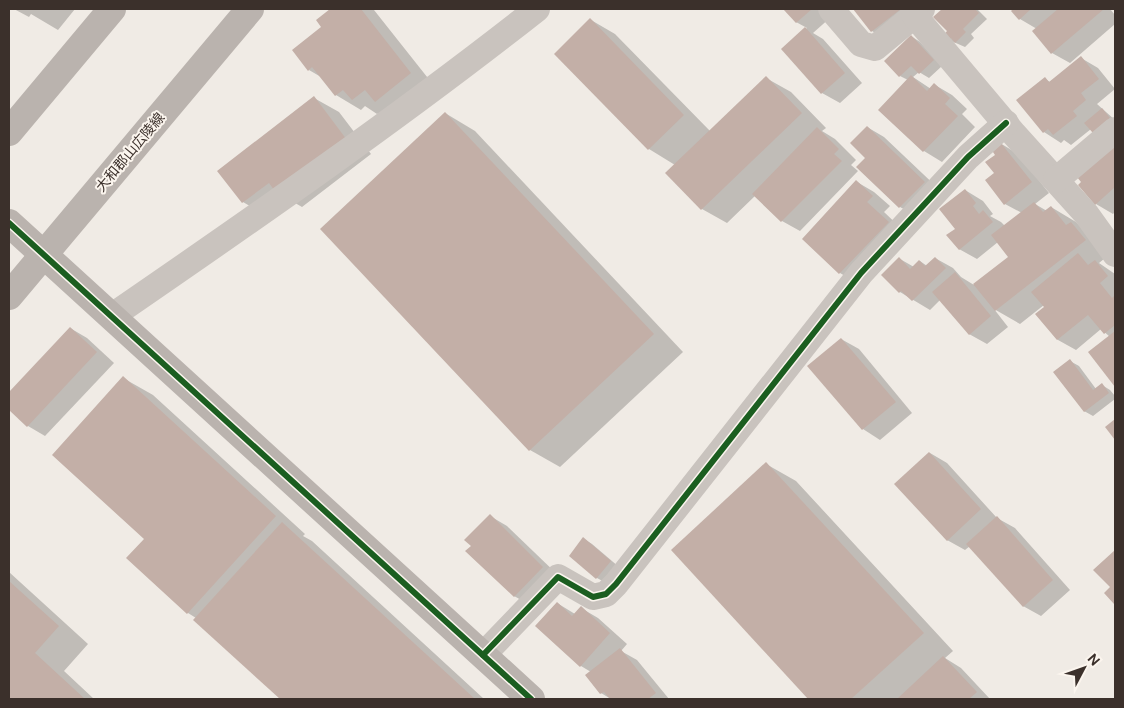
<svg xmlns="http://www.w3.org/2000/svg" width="1124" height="708" viewBox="0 0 1124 708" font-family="'DM Sans','Noto Sans JP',sans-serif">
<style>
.shadow{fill:#0003}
.building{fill:#c3afa7}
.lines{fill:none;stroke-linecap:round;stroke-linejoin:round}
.street{stroke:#c9c3be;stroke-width:26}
.secondary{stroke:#bab3ae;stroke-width:28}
.cycleway-casing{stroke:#fbf5ee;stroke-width:9}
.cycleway{stroke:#1b5e20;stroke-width:6}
.labels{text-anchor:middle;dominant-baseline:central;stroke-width:4;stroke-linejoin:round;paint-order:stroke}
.street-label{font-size:14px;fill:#3b302b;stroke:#fbf5ee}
</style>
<rect width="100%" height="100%" fill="#f0ebe5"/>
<g class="shadow">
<polygon points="14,9 75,9 58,30 31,14 29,17"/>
<polygon points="332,9 374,10 435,87 377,114 365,106 361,110 336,95 321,77 309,70 323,27 318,20"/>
<polygon points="784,9 824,9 831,17 813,33 823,39 862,83 840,103 822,93 783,49 807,28 796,22"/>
<polygon points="854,9 914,9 889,41 872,31"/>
<polygon points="944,9 977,9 987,19 971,34 974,38 965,47 949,40 949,31 935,17"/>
<polygon points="1015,9 1110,9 1115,15 1115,24 1070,63 1052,53 1037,29 1020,19 1012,11"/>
<polygon points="591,20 615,34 710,131 766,78 791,92 826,128 822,131 835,139 856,160 851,165 858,171 800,231 782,221 756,195 727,223 702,209 675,165 649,149"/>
<polygon points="911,36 920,42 942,66 929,78 919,72 913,77 931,89 935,85 952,95 967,109 962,114 975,127 942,162 924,151 879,110 908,80 900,76"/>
<polygon points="1081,58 1098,68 1115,89 1097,104 1115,120 1091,129 1071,145 1064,140 1061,143 1044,132 1045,79 1050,82"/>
<polygon points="314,98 339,112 371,154 302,207 290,200 268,217 243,202 219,171"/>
<polygon points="445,113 475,131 683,352 560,467 530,450"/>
<polygon points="867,127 884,137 942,192 918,217 900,207 858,167 867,158"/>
<polygon points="1000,143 1018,154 1049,193 1035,204 1047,211 1051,207 1076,222 1110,254 1099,263 1115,274 1115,385 1090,353 1110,337 1101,329 1076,350 1058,340 1037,314 1046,308 1044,305 1020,324 994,309 1008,327 987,344 969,334 940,300 930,310 900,292 900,259 914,267 920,261 927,266 935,258 953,268 961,277 974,285 1010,257 998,242 977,259 959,249 956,229 965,190 983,201 993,214 990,216 1001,222 1005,226 1022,213 1005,204 996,174 997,155"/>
<polygon points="1115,144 1115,212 1113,214 1096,204"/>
<polygon points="857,182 874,192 890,206 884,212 906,233 857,283 840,273"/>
<polygon points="70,328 87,338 114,363 45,436 28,426 9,408 9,394"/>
<polygon points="841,339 859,349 912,413 880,440 863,429 809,366"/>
<polygon points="1070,361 1079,366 1096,389 1102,385 1110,390 1115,396 1115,399 1093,416 1084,411"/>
<polygon points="123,378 153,395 305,534 303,536 312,541 484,699 282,699 195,620 196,618 188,613 128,558 146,539"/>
<polygon points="930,453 947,463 997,518 1015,528 1070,590 1041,616 1023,606 970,546 965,550 947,540"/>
<polygon points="766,464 796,481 953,651 945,658 961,668 990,699 810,699 673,550"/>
<polygon points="490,516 507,526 560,577 532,606 514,596 473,546"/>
<polygon points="584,539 592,544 619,567 606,583 597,578 570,556"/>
<polygon points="1115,552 1115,603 1106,593 1112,587 1095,570"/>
<polygon points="9,572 88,644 64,671 94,699 9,699"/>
<polygon points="557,603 575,614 581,608 598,618 627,644 621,651 637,660 669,699 611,699 601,693 587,675 591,672 581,666 536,626"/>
</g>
<g class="building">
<polygon points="330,9 361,9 411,73 375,102 365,90 352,100 343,90 335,96 312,67 308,71 292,50 321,27 316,20"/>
<polygon points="783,9 812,9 796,23"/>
<polygon points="853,9 901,9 871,32"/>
<polygon points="942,9 975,9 979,13 963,29 966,32 955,43 951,38 948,41 943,36 947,31 933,17"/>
<polygon points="1013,9 1031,9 1019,20 1011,11"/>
<polygon points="1058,9 1104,9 1051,54 1032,31"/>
<polygon points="590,18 684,115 648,150 554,54"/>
<polygon points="805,27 845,73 821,94 781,49"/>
<polygon points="911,35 934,60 919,74 911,66 899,77 884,61"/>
<polygon points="1081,56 1099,79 1081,93 1086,100 1073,111 1077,116 1053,135 1048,129 1043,133 1016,100 1045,77 1049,82"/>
<polygon points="911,75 927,91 934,83 950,98 945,104 958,116 923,152 878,110"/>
<polygon points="766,76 802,113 701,210 665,173"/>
<polygon points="314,96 347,140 277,194 269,183 242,203 217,171"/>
<polygon points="1102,108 1110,118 1093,133 1084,123"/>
<polygon points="445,112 654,334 529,451 320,229"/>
<polygon points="867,126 925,182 899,208 856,167 865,158 850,143"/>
<polygon points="817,127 839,149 834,154 842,161 781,222 752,194"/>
<polygon points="1000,142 1032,182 1004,205 985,180 994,173 985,162 995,155 991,149"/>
<polygon points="1115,143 1115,187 1095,205 1078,185 1081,182 1077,177"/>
<polygon points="856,180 873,196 867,202 889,222 839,274 802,239"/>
<polygon points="965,189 976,203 973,206 979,214 983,210 993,222 959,250 946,235 955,229 939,209"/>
<polygon points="1034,202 1043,212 1051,206 1066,225 1071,222 1086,240 995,311 973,284 1008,257 991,235"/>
<polygon points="1078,253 1088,265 1095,260 1108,276 1100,283 1112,298 1115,295 1115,325 1104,334 1088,315 1057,340 1035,314 1044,307 1031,292"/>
<polygon points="899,257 910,269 919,260 925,266 935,257 946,268 912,301 901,291 899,293 881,275"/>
<polygon points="955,272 991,316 969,335 932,292"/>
<polygon points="70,327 97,352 27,427 9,410 9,392"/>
<polygon points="1115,331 1115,387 1088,352"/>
<polygon points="841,338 896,402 862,430 807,366"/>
<polygon points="1070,359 1093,390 1102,383 1109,393 1084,412 1053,372"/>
<polygon points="123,376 276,516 187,614 126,558 144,539 52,455"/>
<polygon points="1115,419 1115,440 1105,427"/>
<polygon points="929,452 981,509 947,541 894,484"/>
<polygon points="766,462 924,633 851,699 808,699 671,550"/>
<polygon points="490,514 543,567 514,597 465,551 471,546 464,540"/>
<polygon points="997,516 1053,580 1023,607 966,544"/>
<polygon points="282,522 475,699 280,699 193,620"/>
<polygon points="583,537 611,561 596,579 569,556"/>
<polygon points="1115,550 1115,603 1114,604 1104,593 1110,587 1093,570"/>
<polygon points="9,581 59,626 35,653 85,699 9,699"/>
<polygon points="557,602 572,616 581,606 610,633 580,667 535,626"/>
<polygon points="620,648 656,693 648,699 610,699 604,692 600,694 585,675"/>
<polygon points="943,656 977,692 969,699 897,699"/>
</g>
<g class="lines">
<g class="street">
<polyline points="831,9 861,44 875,48 922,9"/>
<polyline points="914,15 1014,134 1087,215 1115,254"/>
<polyline points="1056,180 1115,130"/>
<path d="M112,316C256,217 400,117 537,9"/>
<polyline points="483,655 558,577 593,597 606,594 616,584 861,273 968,157 1006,123"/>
</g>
<g class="secondary">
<polyline points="9,132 112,9"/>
<polyline points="9,223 531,699"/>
<polyline points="9,296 250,9"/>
</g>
<defs>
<g id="cycleway">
<polyline points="9,223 531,699"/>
<polyline points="483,655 558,577 593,597 606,594 616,584 861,273 968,157 1006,123"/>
</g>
</defs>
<use href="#cycleway" class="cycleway-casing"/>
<use href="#cycleway" class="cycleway"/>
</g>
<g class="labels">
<g class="street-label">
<text transform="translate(130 152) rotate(-50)">大和郡山広陵線</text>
</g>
</g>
<rect width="1124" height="708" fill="none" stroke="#3b302b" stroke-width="20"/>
<g transform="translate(1084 668) rotate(49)" stroke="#fbf5ee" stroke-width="4" paint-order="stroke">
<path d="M0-4L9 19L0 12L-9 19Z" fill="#3b302b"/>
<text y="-8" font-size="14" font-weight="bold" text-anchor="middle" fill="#3b302b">N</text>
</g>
</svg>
